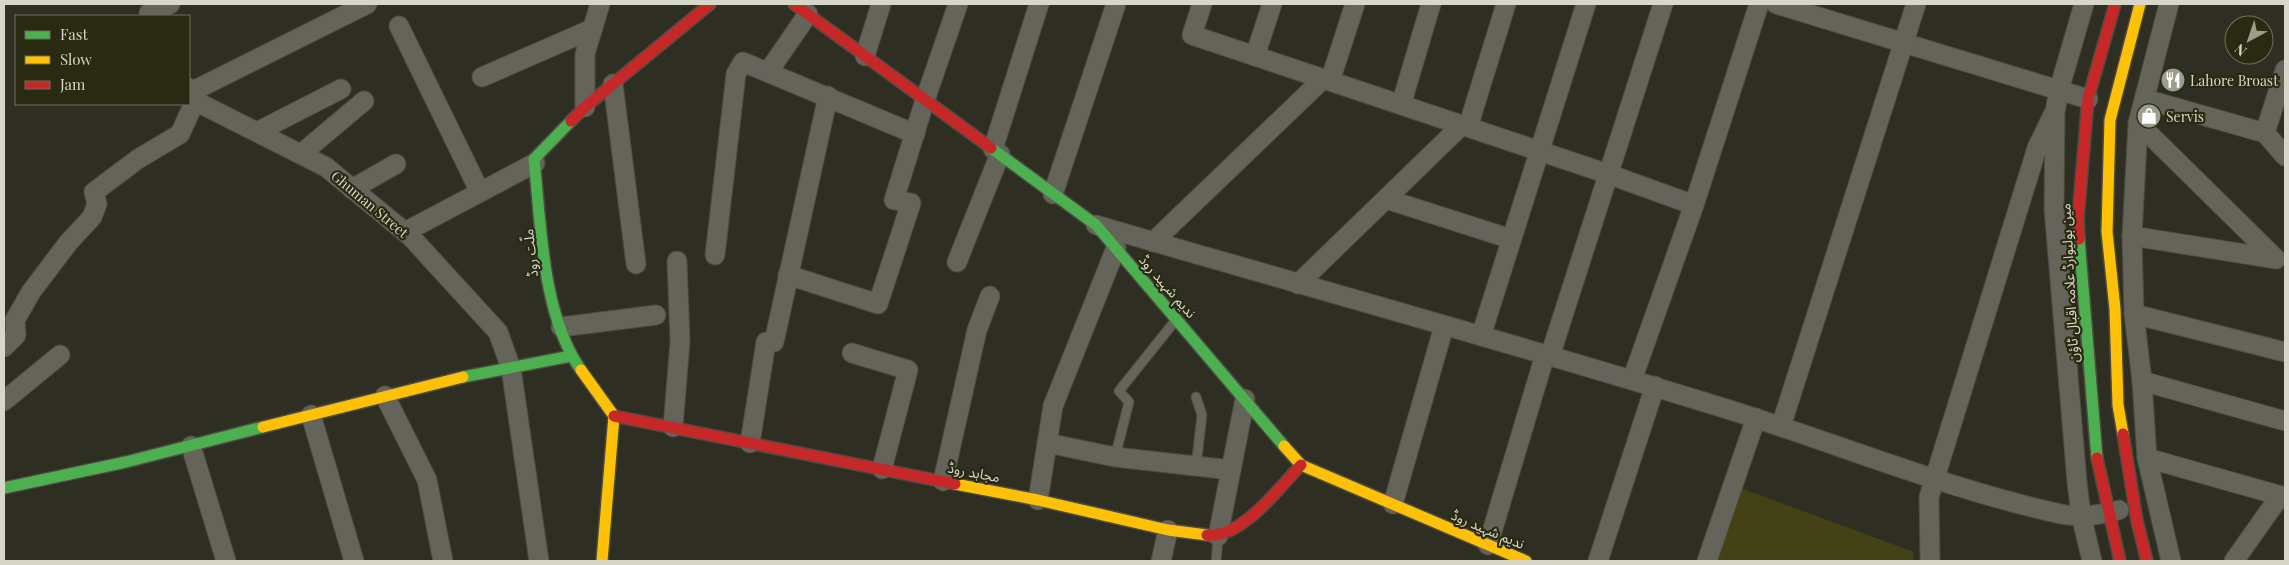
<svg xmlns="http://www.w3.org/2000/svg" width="2289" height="565" viewBox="0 0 2289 565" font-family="'Playfair Display','Noto Sans Arabic',serif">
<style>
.green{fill:#434116}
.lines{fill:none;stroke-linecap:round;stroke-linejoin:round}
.lane-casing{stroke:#4c4c41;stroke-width:11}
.street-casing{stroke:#4c4c41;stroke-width:21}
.fast-casing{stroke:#4c4c41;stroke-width:14}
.slow-casing{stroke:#4c4c41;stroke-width:14}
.jam-casing{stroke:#4c4c41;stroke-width:14}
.lane{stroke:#64645a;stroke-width:9}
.street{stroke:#64645a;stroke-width:19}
.fast{stroke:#4caf50;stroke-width:11}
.slow{stroke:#ffc107;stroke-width:11}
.jam{stroke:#c62828;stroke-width:11}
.labels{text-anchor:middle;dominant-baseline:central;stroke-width:4.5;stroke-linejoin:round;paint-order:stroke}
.poi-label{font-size:14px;fill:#d7d7c9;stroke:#2a2a12;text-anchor:start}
.street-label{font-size:14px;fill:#d7d7c9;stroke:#2a2a12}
</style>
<rect width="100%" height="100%" fill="#2e2e22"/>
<polygon class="green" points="1738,487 1914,552 1913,561 1708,561"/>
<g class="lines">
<defs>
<g id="lane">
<polyline points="1115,457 1129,402 1119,391 1175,321"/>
<polyline points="1196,466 1202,415 1196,397"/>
<polyline points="1216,561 1218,539"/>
</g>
<g id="street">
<polyline points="1202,4 1192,35 1608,174 1694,205"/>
<polyline points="1776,4 2088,99"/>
<polyline points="2084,4 2059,90 2055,112 2054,209 2077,482 2081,515 2092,561"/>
<polyline points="2169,4 2138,123 2132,236 2134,314 2142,381 2147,458 2171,561"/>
<polyline points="149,13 170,4"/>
<polyline points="399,26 480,192"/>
<polyline points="865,56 881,4"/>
<polyline points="1255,56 1272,4"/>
<polyline points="768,72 808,14"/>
<polyline points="482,77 592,29"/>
<polyline points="1330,81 1355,4"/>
<polyline points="613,84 636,264"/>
<polyline points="189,88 195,101 326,167 411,237 498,332 511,368 539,561"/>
<polyline points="191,92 367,4"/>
<polyline points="2145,99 2265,133 2285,156"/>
<polyline points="1401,105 1431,4"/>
<polyline points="585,107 585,54 600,4"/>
<polyline points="2138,123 2275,258"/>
<polyline points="1468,127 1506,4"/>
<polyline points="257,132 341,89"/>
<polyline points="2265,133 2285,70"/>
<polyline points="993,149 1039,4"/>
<polyline points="301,154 364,101"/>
<polyline points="352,189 396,164"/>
<polyline points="1053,194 1116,4"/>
<polyline points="1386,199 1511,239"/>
<path d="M1096,225C1302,285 1509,342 1714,405C1829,440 1942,488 2061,514C2079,518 2102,515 2119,510"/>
<polyline points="405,232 535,163"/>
<polyline points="2132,236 2276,259"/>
<polyline points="1153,242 1323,79"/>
<polyline points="715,255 736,74 743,62 915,134"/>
<polyline points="957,262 1000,154"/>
<polyline points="788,275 878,304 911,203 894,200 925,100 958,4"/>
<polyline points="1298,284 1462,125"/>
<polyline points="2134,314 2285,352"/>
<polyline points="561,327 656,315"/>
<polyline points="1481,336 1586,4"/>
<polyline points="4,347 16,335 15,320 31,292 68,243 92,217 97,204 94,192 138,159 180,134 195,101"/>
<polyline points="852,353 908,370 882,469"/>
<polyline points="1550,356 1663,4"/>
<polyline points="1632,380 1694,205 1759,4"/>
<polyline points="2142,381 2285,421"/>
<polyline points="385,396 427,480 443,561"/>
<polyline points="4,401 60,355"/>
<polyline points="311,415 354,561"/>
<polyline points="1781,426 1916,4"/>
<polyline points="673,427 680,342 677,261"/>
<polyline points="750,443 766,342 774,342 828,96"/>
<polyline points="1047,443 1115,457 1231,470"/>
<polyline points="191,446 226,561"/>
<polyline points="2147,458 2285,497"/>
<polyline points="943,481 977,330 990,296"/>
<polyline points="1038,500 1053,406 1116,248"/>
<polyline points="1393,504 1444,326"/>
<polyline points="1218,536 1245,399"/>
<polyline points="1488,545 1545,355"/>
<polyline points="1161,561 1168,530"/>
<polyline points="1598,561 1655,386"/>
<polyline points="1707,561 1756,418"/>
<polyline points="1930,561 1929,497 2037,148 2053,115"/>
<polyline points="2234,561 2280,496"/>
</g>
<g id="fast">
<path d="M571,121L534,159C541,225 542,315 581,370"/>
<polyline points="991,148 1096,225 1284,446"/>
<polyline points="2079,239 2097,458"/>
<polyline points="463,377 571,356"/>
<polyline points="4,488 126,462 263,427"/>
</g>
<g id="slow">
<polyline points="581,370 614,416 602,561"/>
<polyline points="263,427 463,377"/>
<polyline points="2123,434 2118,405 2115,309 2107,232 2110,120 2140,4"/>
<polyline points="1284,446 1301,465 1526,561"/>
<polyline points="955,484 1038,500 1168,530 1207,535"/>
</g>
<g id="jam">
<polyline points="794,4 991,148"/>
<polyline points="571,121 585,107 710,4"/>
<polyline points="2079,239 2078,218 2088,99 2115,4"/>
<polyline points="614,416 955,484"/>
<polyline points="2123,434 2137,521 2147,561"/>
<polyline points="2097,458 2120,561"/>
<path d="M1207,535C1241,539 1279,488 1301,465"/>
</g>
</defs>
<use href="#lane" class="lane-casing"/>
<use href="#street" class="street-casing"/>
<use href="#fast" class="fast-casing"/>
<use href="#slow" class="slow-casing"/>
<use href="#jam" class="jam-casing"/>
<use href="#lane" class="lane"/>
<use href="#street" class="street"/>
<use href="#fast" class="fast"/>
<use href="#slow" class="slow"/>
<use href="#jam" class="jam"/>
</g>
<defs>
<symbol id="restaurant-disc" viewBox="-11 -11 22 22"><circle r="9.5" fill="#9c9c8f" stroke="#2a2a12"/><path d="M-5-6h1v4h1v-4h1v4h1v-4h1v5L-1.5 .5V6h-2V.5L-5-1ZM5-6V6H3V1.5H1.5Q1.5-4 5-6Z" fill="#fff"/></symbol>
<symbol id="shop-disc" viewBox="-11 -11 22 22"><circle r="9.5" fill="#9c9c8f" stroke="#2a2a12"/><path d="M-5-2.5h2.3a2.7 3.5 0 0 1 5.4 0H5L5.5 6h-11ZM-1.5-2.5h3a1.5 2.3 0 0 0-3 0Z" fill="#fff"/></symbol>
</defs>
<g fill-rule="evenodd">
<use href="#restaurant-disc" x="2159" y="66" width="28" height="28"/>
<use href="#shop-disc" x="2135" y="102" width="28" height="28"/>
</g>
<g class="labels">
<g class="poi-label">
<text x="2190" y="80">Lahore Broast</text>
<text x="2166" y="116">Servis</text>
</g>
<g class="street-label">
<text transform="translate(370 204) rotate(40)">Ghuman Street</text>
<text transform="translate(530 253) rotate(-96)">ملّت روڈ</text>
<text transform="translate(2069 283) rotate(-93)">مین بولیوارڈ علامہ اقبال ٹاؤن</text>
<text transform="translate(1168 286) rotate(49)">ندیم شہید روڈ</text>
<text transform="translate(974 472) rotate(11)">مجاہد روڈ</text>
<text transform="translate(1488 529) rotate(23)">ندیم شہید روڈ</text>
</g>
</g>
<rect width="2289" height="565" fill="none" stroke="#d7d7c9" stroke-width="10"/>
<rect x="15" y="15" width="175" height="90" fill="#2a2a12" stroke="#6f6f5b"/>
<rect x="25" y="31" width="25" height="8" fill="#4caf50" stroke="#6f6f5b"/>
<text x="60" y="40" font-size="15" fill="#d7d7c9">Fast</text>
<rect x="25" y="56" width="25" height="8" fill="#ffc107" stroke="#6f6f5b"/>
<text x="60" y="65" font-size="15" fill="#d7d7c9">Slow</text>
<rect x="25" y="81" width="25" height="8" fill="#c62828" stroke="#6f6f5b"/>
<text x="60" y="90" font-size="15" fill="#d7d7c9">Jam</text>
<g transform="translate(2249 40) rotate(220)"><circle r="24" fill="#2a2a12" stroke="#6f6f5b"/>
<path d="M0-4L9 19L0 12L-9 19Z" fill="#9c9c8f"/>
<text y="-8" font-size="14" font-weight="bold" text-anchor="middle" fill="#d7d7c9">N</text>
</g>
</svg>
